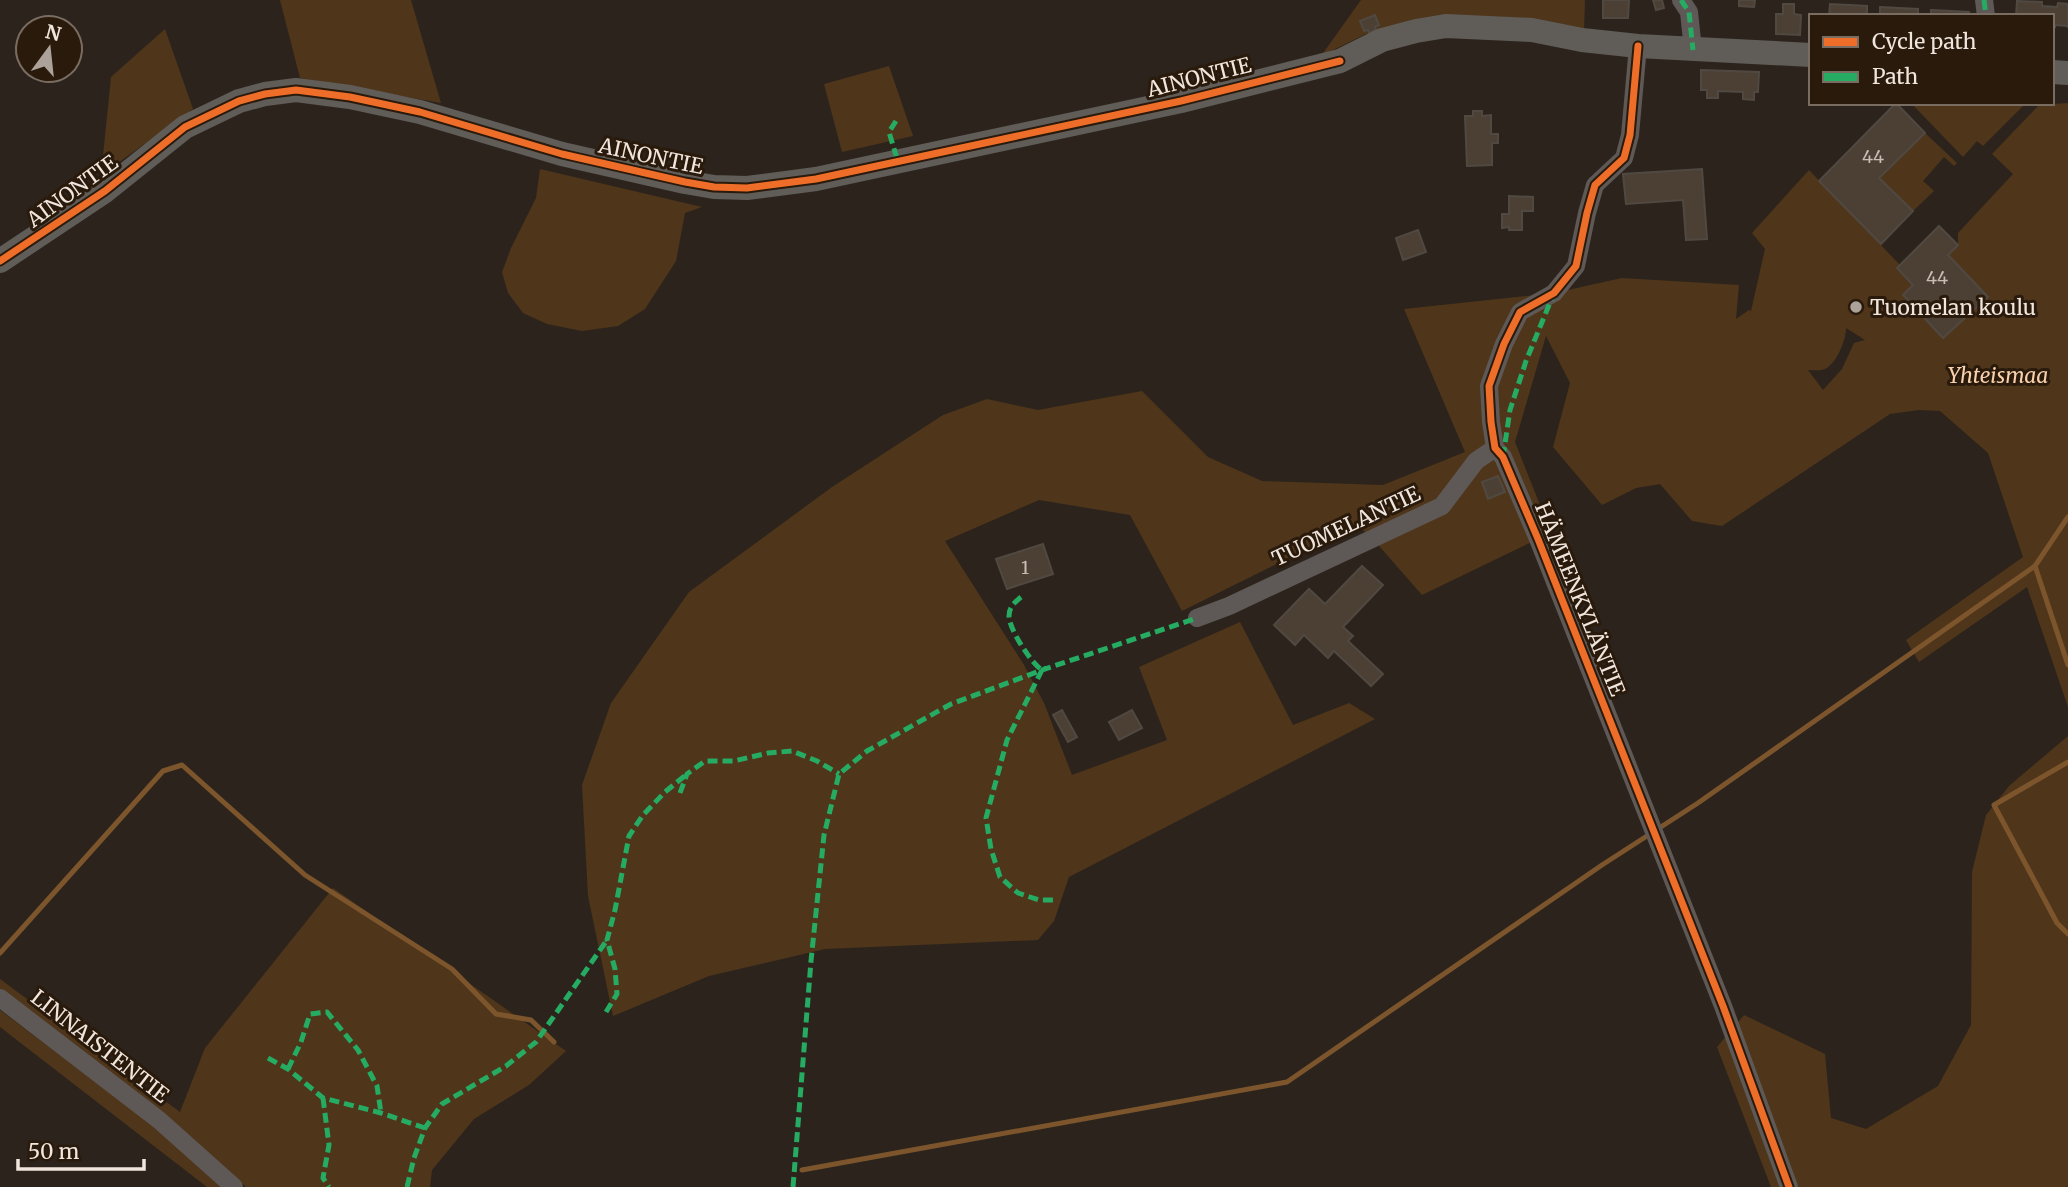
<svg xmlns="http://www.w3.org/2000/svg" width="2068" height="1187" viewBox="0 0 2068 1187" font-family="Merriweather,serif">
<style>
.green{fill:#4f351a;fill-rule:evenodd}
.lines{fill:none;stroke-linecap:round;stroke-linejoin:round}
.stream{stroke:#7d552c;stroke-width:5}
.building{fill:#4c4035;stroke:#504942;stroke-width:2}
.street{stroke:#5e5956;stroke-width:18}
.secondary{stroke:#605c58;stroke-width:24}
.quiet{stroke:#26ab63;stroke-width:5;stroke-dasharray:10 5;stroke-linecap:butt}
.cycleway-casing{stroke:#291a0c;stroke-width:11}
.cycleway{stroke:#ee6e29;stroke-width:7}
.poi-dot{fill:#aca299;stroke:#291a0c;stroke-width:2.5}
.labels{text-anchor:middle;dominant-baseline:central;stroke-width:6;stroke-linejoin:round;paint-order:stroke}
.number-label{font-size:18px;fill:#c8bcb3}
.street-label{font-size:21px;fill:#f1e6dd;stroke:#291a0c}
.poi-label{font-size:21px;fill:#f1e6dd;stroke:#291a0c;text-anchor:start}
.park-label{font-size:21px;font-style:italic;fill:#f8d0ab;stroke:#291a0c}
</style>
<rect width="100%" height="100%" fill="#2c241c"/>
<g class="green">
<polygon points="280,0 411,0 441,103 300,78"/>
<polygon points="1361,0 1585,0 1584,31 1366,34 1321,56"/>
<polygon points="165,29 193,109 101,175 111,77"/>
<polygon points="889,66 913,136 842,152 824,84"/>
<polygon points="1911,103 1969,106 2024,105 1983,146 1977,141 1963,157"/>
<path d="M2068,103V707L2027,587L1919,662L1906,640L2023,557L1988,453L1940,411L1919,410L1890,414L1722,526L1692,521L1660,484L1636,488L1602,505L1553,447L1570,383L1546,336L1515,442L1550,530L1538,539L1422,595L1380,547L1357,524L1182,611L1130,515L1039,500L945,541L1024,665L1044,703L1072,775L1167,740L1139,667L1240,622L1293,725L1349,703L1375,719L1069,877L1054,921L1038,940L825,949L709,976L613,1016L588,896L582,785L611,703L689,592L832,487L943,415L987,399L1038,410L1142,391L1208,457L1262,481L1383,485L1465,452L1404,309L1554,293L1622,278L1739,285L1736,319L1749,310L1751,311L1765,249L1752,233L1809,170L1900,265L1897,269L1913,285L1987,297L1948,255L1958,245V233L2013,174L1992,154L2039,105ZM1846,328L1865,340L1854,343L1842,369L1823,390L1808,370C1814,370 1820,371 1825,369C1837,363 1846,340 1846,328Z"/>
<polygon points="1925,133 1957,163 1954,166 1944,157 1923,181 1934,191 1913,211 1879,178"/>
<polygon points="540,169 702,207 685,213 676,261 645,309 618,326 582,331 547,324 523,313 508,293 502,272 511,248 536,198"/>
<polygon points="2068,736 2068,1187 1771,1187 1717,1047 1744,1015 1825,1054 1831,1118 1866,1129 1938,1086 1971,1025 1972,872 1986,815 2009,786"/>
<polygon points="333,888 566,1051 529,1085 474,1119 432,1170 430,1187 246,1187 164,1113 0,991 0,979 180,1112 205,1048"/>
<polygon points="0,1010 150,1123 221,1187 207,1187 0,1027"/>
</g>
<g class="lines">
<g class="stream">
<polyline points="2035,566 2068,665"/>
<polyline points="2068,762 1994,805 2057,923 2068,934"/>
<polyline points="0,953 163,771 182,765 305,875 452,969 496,1014 531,1020 554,1042"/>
<polyline points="802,1170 1287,1082 1602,865 1698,803 2035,566 2068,517"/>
</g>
</g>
<g class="building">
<polygon points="1603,0 1629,0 1628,18 1603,18"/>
<polygon points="1653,0 1662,0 1664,8 1656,10"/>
<polygon points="1739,0 1755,0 1754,7 1739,6"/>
<polygon points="2017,1 2042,2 2042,6 2057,7 2058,3 2068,4 2068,28 2068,26 2055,25 2055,27 2052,27 2052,16 2016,16"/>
<polygon points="1783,4 1794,4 1794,14 1801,15 1800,35 1776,34 1776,14 1783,14"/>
<polygon points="1830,4 1867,6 1867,16 1829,16"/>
<polygon points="1880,7 1918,9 1918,16 1880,16"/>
<polygon points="1931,10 1969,12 1968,16 1931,16"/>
<polygon points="1375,15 1379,25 1375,27 1376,30 1369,33 1368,30 1364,31 1360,21"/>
<polygon points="1701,70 1759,72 1758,92 1754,92 1754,100 1743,99 1743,92 1718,91 1718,98 1707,98 1707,90 1701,90"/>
<polygon points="1896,103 1925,133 1879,178 1913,211 1881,244 1819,181"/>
<polygon points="1473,111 1482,111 1482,116 1491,115 1491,134 1498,134 1498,143 1492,143 1492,165 1467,166 1465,116 1473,116"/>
<polygon points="1702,169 1707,239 1686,240 1683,200 1626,204 1623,174"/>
<polygon points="1509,196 1533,197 1533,211 1522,211 1522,230 1509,230 1509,227 1502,228 1502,214 1509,214"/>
<polygon points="1939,226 1958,245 1948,255 1988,297 1943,338 1903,295 1913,285 1897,268"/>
<polygon points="1418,230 1426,252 1403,260 1396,238"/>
<polygon points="1498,476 1505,492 1488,499 1482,482"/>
<polygon points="1043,544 1053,574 1007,589 996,559"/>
<polygon points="1362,566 1383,585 1343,627 1353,636 1348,641 1383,674 1371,686 1334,651 1328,658 1304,635 1295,645 1274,625 1309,589 1325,604"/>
<polygon points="1062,710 1077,737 1068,742 1053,715"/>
<polygon points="1132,710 1142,728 1119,740 1109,722"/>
</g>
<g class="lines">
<g class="street">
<polyline points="1681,0 1689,12 1693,50"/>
<polyline points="1984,0 1986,16"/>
<polyline points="1638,46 1630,135 1624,158 1595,185 1587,213 1576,266 1554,293 1520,312 1504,344 1489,386 1491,422 1495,448 1503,457 1538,539 1723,1006 1789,1187"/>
<polyline points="1197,618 1229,606 1442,506 1476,461 1495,448"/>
<polyline points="0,998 159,1120 234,1187"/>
</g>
<g class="secondary">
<polyline points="2052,72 2068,73"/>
<polyline points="0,261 105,191 185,127 239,101 265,94 296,90 350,97 420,112 562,154 685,182 714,187 747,188 816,179 1181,101 1340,61 1382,40 1416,31 1446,26 1532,30 1582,40 1638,46 1811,55"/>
</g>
<g class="quiet">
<polyline points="1681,0 1689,12 1693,50"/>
<polyline points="1984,0 1986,16"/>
<polyline points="896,121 889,132 898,162"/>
<polyline points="1503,457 1510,410 1526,361 1554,293"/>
<path d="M1021,597C1015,602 1009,607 1009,616C1009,629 1031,663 1042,670L1047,668"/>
<polyline points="1042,670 1007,740 986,818 991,849 1000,877 1018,893 1039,900 1055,900"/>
<polyline points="680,793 687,774 705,761 734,761 768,753 792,751 817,761 839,774"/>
<polyline points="606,1012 617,994 615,969 607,940 615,910 629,836 643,815 665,792 687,774"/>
<polyline points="268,1058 288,1069 323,1098 381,1113 425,1128"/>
<polyline points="288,1069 301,1042 310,1014 327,1012 358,1050 377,1086 381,1113"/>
<polyline points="323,1098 329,1145 323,1178 329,1187"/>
<polyline points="407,1187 414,1158 425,1128 442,1104 506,1066 536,1042 607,940"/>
<polyline points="793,1187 811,961 824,835 839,774 867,751 951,704 1042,670 1197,618"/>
</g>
<defs>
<g id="cycleway">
<polyline points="1638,46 1630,135 1624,158 1595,185 1587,213 1576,266 1554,293 1520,312 1504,344 1489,386 1491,422 1495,448 1503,457 1538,539 1723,1006 1789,1187"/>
<polyline points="0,261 105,191 185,127 239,101 265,94 296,90 350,97 420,112 562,154 685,182 714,187 747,188 816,179 1181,101 1340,61"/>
</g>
</defs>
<use href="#cycleway" class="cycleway-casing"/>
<use href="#cycleway" class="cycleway"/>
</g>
<circle class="poi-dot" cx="1856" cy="307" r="7"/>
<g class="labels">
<g class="number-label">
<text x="1873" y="156">44</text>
<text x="1937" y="277">44</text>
<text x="1025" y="567">1</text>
</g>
<g class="street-label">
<text transform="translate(1199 77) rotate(-14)">AINONTIE</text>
<text transform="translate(651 156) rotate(12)">AINONTIE</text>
<text transform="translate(72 191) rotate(-36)">AINONTIE</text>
<text transform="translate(1346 526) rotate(-25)">TUOMELANTIE</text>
<text transform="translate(1580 599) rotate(68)">HÄMEENKYLÄNTIE</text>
<text transform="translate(100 1046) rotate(38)">LINNAISTENTIE</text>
</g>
<g class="poi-label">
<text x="1870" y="307">Tuomelan koulu</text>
</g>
<g class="park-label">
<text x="1998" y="375">Yhteismaa</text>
</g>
</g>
<rect x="1809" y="14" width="245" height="91" fill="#291a0c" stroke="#796c60" stroke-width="2"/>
<rect x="1823" y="37" width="35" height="10" fill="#ee6e29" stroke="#796c60" stroke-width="2"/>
<text x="1872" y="49" font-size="21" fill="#f1e6dd">Cycle path</text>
<rect x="1823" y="72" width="35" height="10" fill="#26ab63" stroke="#796c60" stroke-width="2"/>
<text x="1872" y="84" font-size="21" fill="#f1e6dd">Path</text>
<g transform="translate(49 49) rotate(15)"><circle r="33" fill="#291a0c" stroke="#796c60" stroke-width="2"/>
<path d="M0-5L12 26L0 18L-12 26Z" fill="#aca299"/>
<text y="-10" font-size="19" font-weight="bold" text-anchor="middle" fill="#f1e6dd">N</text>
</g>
<path d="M18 1159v10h126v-10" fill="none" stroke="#f1e6dd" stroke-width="3.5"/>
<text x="28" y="1159" font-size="21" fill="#f1e6dd" stroke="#291a0c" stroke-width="5" paint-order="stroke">50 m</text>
</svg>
